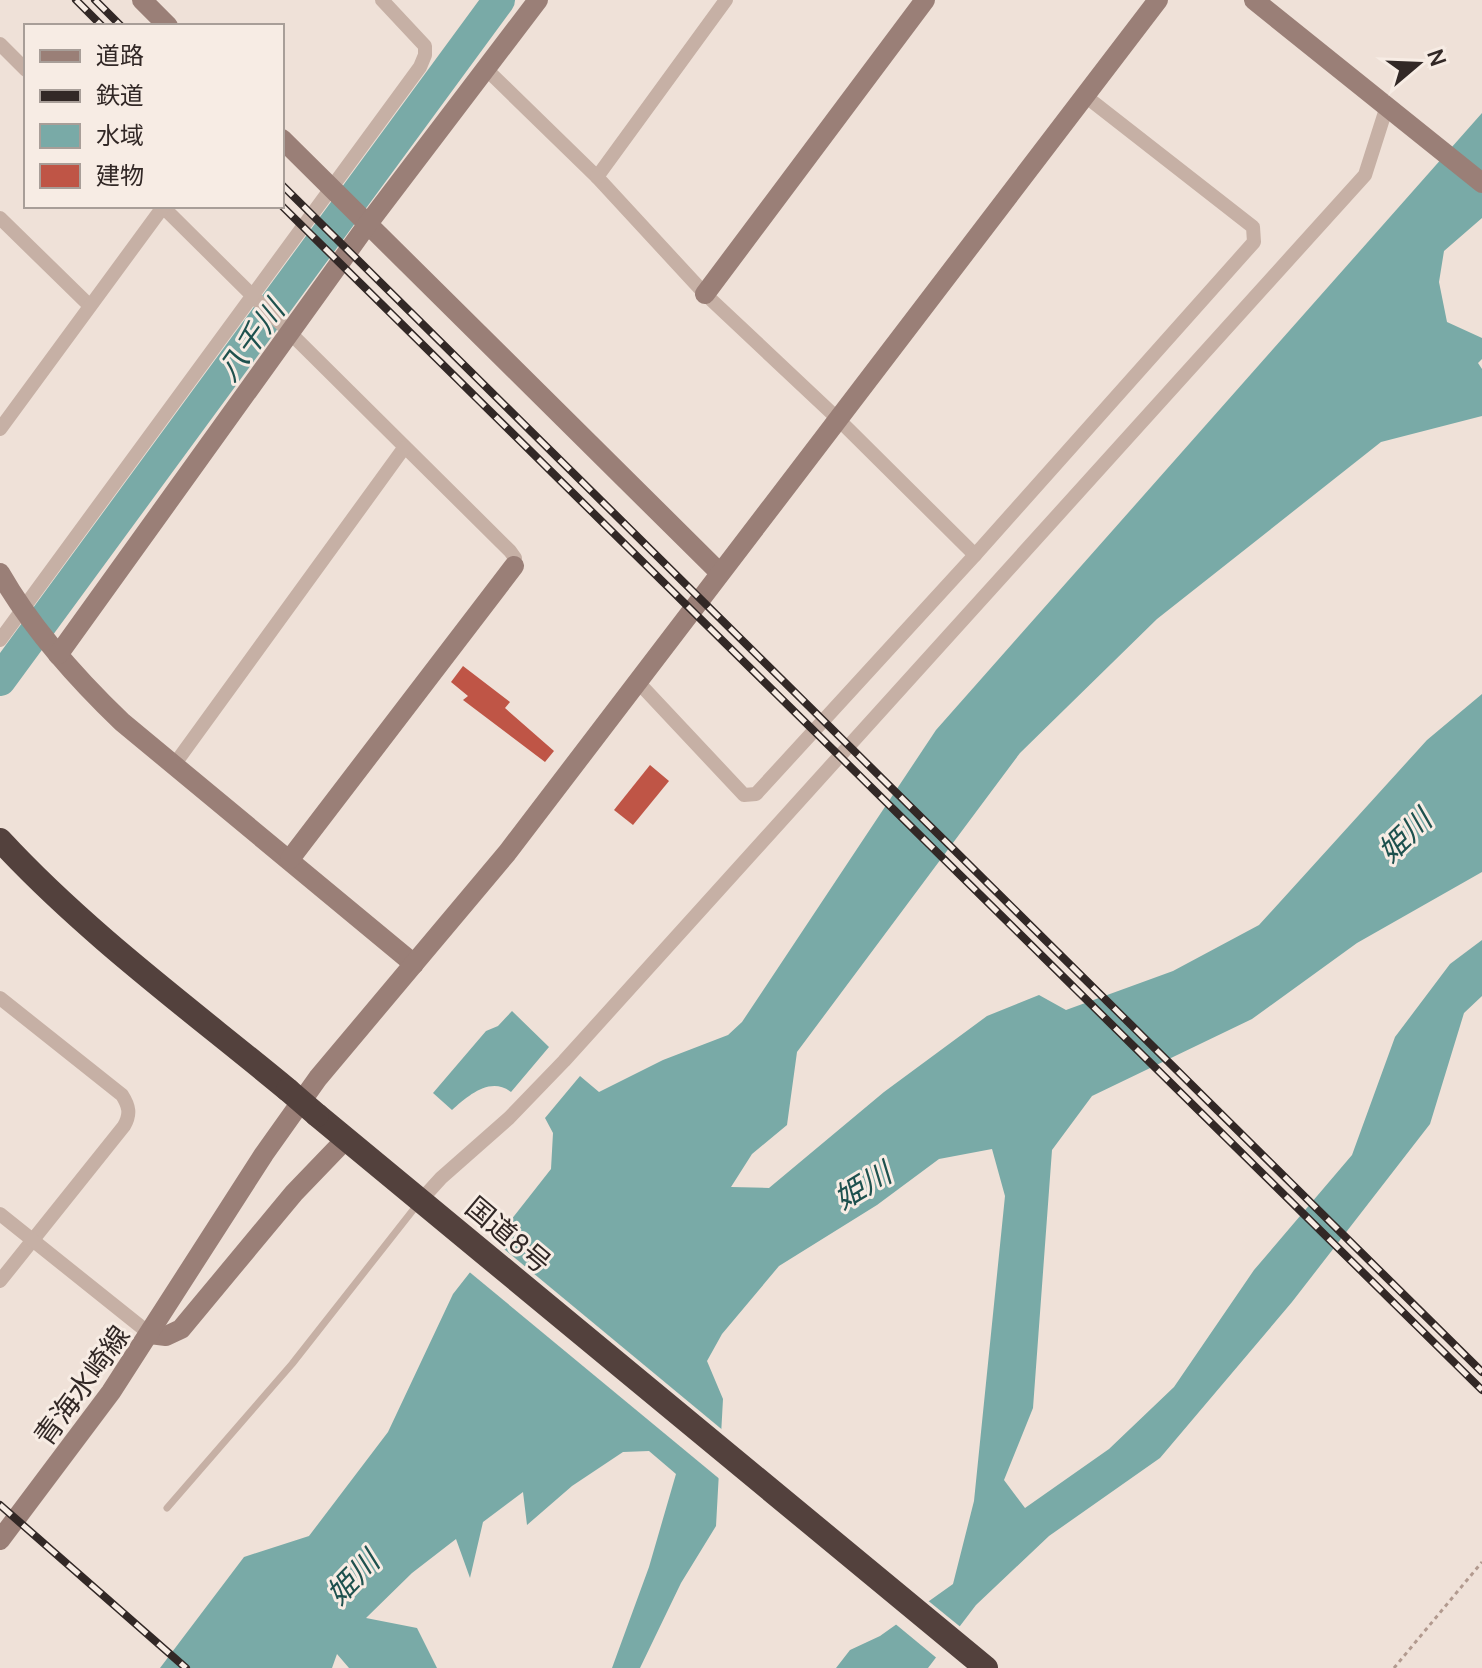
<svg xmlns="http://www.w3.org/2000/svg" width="1482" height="1668" viewBox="0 0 1482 1668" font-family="Manrope,'Noto Sans JP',sans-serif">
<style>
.water{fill:#79aaa7}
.pier{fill:#efe1d8}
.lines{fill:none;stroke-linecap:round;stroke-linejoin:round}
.river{stroke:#79aaa7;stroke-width:32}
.building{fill:#bf5546}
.path{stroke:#b29a8f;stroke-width:3;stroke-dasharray:4 4;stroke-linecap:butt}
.lane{stroke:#c6b0a5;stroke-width:7}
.street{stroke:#c6b0a5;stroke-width:14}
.secondary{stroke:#9a7f77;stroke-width:20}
.highway{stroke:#53413d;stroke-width:24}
.rail-casing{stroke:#322826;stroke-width:8}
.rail{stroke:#f7ece4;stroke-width:5;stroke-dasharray:15;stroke-linecap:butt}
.highway-bridge{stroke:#53413d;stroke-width:24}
.labels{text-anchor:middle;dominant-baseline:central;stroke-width:6;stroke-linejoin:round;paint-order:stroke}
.street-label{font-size:28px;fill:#322826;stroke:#f7ece4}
.water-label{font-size:30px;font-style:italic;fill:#1e514e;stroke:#f7ece4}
</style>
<rect width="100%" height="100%" fill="#efe1d8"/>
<g class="water">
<polygon points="1482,113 1482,218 1444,251 1439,282 1447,322 1482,338 1482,359 1478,363 1482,369 1482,416 1381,442 1157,619 1020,753 797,1052 787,1125 752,1154 731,1187 769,1188 884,1092 987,1016 1039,995 1066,1010 1173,971 1259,925 1427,740 1482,694 1482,872 1357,943 1252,1019 1092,1096 1052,1150 1033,1408 1004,1480 1025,1508 1109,1449 1174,1387 1254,1270 1352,1155 1395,1037 1450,964 1482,940 1482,996 1464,1013 1430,1124 1292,1302 1160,1458 1049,1536 976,1605 928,1668 836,1668 850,1650 880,1636 953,1584 974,1501 1005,1196 992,1149 939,1159 877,1205 779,1266 722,1334 707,1361 723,1399 716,1526 681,1583 640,1668 612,1668 649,1567 676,1474 649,1451 623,1452 572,1486 527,1525 523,1492 483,1522 470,1578 456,1539 412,1573 366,1618 417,1628 437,1668 349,1668 337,1654 332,1668 160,1668 244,1557 309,1536 388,1432 453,1294 551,1169 553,1133 545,1118 580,1076 599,1092 663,1060 728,1035 742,1022 936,730"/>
<path d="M512,1011L549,1047L511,1092C490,1076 468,1096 452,1110L433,1093L486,1031L498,1026Z"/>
</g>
<g class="pier">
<polygon points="492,1239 725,1432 722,1481 467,1270"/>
<polygon points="926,1599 963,1629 939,1660 893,1622"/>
</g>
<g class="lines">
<polyline class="river" points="0,680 499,0"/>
</g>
<g class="building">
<polygon points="463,666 510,702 505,708 554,751 545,762 463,700 468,696 451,682"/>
<polygon points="650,765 669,781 633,825 614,810"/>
</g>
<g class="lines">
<polyline class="path" points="1394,1668 1482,1562"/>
<polyline class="lane" points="167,1508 292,1364 417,1205"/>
<g class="street">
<polyline points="0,44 26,70"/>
<polyline points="485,68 597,177 705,294 838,419 975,555"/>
<polyline points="597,177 726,0"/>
<polyline points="162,206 510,551 515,558 514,566"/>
<polyline points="0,218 89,305"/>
<polyline points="0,429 163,207"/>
<polyline points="0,640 420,67 425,55 425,46 382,0"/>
<polyline points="637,681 744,795 756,794 975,555 1254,242 1253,227 1084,95"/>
<polyline points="174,765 404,448"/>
<path d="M0,998L122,1095C129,1106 131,1114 124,1126L0,1281"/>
<polyline points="421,1200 441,1178 509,1118 564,1061 1365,175 1387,106"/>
<polyline points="0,1214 150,1334"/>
</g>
<g class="secondary">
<polyline points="142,0 168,26"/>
<polyline points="1254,0 1482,183"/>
<polyline points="282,139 720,573"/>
<polyline points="705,294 925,0"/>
<path d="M0,573C32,629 75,677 122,722L414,964"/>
<polyline points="58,655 367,225 538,0"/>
<polyline points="290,859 514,566"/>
<polyline points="150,1334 166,1336 181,1329 294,1193 345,1140"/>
<polyline points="0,1540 111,1392 264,1154 318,1078 507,853 1158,0"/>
</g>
<g class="highway">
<path d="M0,840C86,933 190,1009 288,1090"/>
<polyline points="317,1115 986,1668"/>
</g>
<defs>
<g id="rail">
<polyline points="76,0 102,26"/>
<polyline points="95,0 121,26"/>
<polyline points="282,185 1482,1372"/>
<polyline points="282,206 1482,1390"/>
<polyline points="0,1505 186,1668"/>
</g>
</defs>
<use href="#rail" class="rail-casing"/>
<use href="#rail" class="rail"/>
<polyline class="highway-bridge" points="288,1090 317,1115"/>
</g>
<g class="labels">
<g class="street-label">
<text transform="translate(509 1234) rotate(40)">国道8号</text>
<text transform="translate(81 1385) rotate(-54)">青海水崎線</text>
</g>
<g class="water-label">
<text transform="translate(250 340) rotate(-54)">八千川</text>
<text transform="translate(1404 835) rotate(-44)">姫川</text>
<text transform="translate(862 1185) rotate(-31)">姫川</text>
<text transform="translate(352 1577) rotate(-46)">姫川</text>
</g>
</g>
<rect x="24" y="24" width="260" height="184" fill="#f7ece4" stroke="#a89e98" stroke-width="2"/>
<rect x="40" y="50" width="40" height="12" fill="#9a7f77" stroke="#a89e98" stroke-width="2"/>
<text x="96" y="64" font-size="24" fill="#322826">道路</text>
<rect x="40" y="90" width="40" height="12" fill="#322826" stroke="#a89e98" stroke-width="2"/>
<text x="96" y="104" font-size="24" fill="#322826">鉄道</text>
<rect x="40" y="124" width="40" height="24" fill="#79aaa7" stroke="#a89e98" stroke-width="2"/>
<text x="96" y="144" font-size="24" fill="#322826">水域</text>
<rect x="40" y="164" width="40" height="24" fill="#bf5546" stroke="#a89e98" stroke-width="2"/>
<text x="96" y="184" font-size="24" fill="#322826">建物</text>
<g transform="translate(1418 64) rotate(71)" stroke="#f7ece4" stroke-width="6" paint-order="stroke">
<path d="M0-6L14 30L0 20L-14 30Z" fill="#322826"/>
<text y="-12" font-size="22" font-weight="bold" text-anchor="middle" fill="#322826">N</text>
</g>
</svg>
